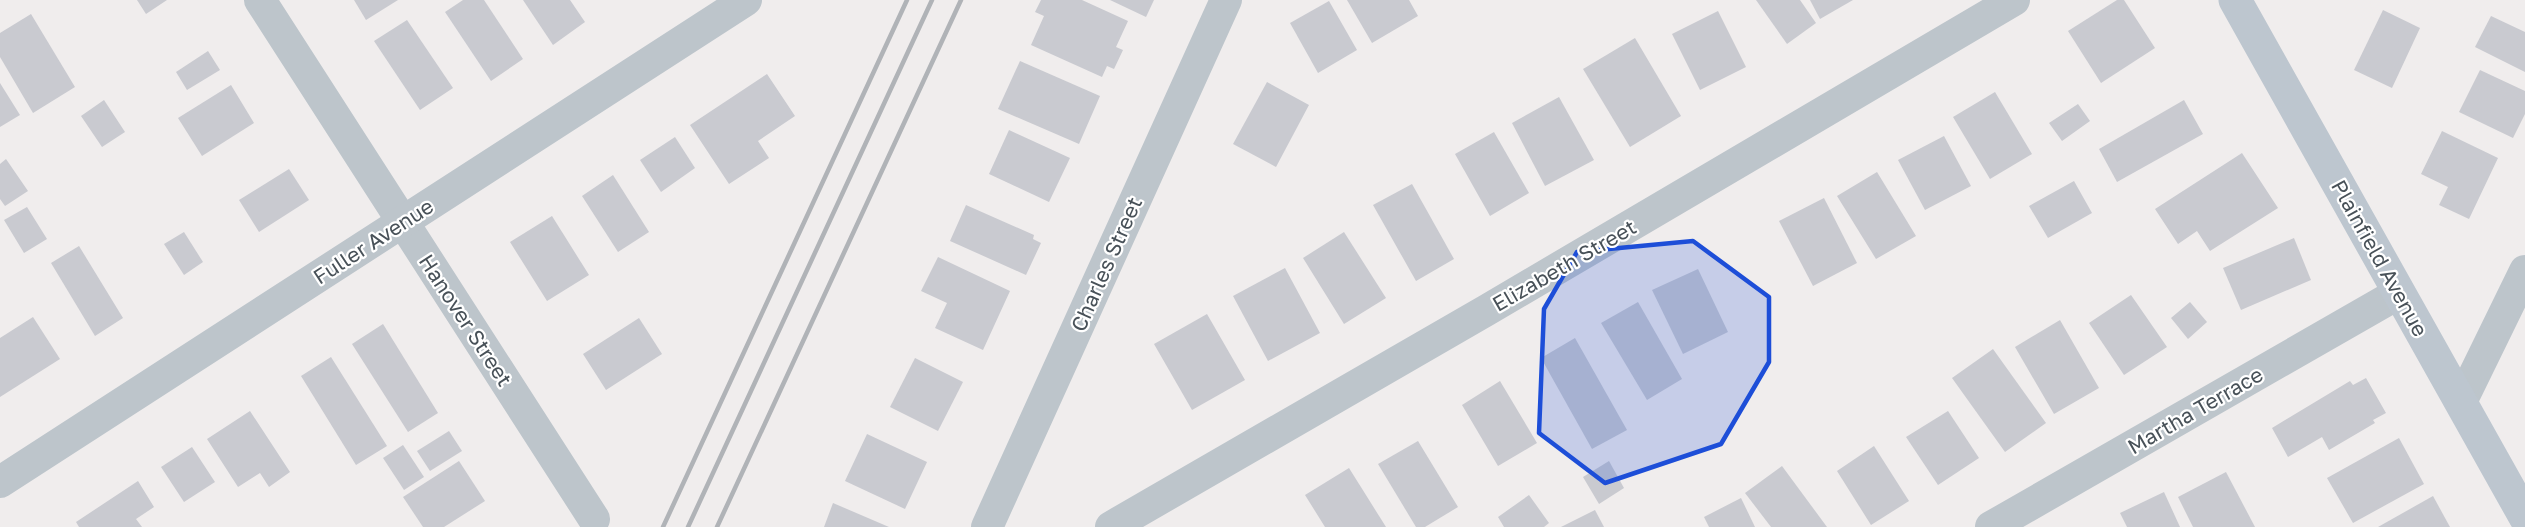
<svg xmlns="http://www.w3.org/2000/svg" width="2525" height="527" viewBox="0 0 2525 527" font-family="'Golos Text',sans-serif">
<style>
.building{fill:#c9cad0}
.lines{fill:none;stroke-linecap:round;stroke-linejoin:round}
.minor{stroke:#bdc5cb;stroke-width:32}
.secondary{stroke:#bdc6cf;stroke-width:33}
.rail{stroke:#b0b3b7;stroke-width:4.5}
.marked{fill:#1d4ed8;fill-opacity:0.2;stroke:#1d4ed8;stroke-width:4.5;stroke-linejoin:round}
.labels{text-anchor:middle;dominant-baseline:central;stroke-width:4.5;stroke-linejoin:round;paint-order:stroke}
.street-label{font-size:21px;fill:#485158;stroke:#fff}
</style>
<rect width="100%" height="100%" fill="#f0eded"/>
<g class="building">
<polygon points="137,0 167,0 146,14"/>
<polygon points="354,0 398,0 366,20"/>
<polygon points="463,0 484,0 523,59 491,81 445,12"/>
<polygon points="523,0 570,0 585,22 553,45"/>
<polygon points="1041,0 1082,0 1128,21 1116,47 1123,50 1114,69 1107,66 1102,77 1031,45 1044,16 1035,12"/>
<polygon points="1110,0 1154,0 1146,17"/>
<polygon points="1347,0 1409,0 1418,16 1372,43"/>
<polygon points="1756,0 1800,0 1816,23 1787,44"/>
<polygon points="1810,0 1853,0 1820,19"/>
<polygon points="2117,0 2124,0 2155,48 2101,83 2068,31"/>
<polygon points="1329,1 1357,50 1318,73 1290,23"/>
<polygon points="2383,10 2420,28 2392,88 2354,70"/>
<polygon points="1718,11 1746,67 1700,90 1672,34"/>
<polygon points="31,14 75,87 33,113 0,57 0,33"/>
<polygon points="2491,16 2525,32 2525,72 2475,47"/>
<polygon points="407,20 453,88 420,110 374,41"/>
<polygon points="1635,38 1681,116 1630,147 1583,69"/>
<polygon points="208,51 220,70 187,90 176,72"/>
<polygon points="1020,61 1100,96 1079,144 998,109"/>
<polygon points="2480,70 2525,91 2525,114 2513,138 2459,112"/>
<polygon points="767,74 795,116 758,141 769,158 729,184 690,125"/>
<polygon points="1267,82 1309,105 1276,167 1233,144"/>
<polygon points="0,83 20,115 0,127"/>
<polygon points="231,85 254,123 202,156 178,118"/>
<polygon points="1995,92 2032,154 1990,179 1953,117"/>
<polygon points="1559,97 1594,160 1545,186 1512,123"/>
<polygon points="104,100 125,132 102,147 81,116"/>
<polygon points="2184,100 2203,134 2117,182 2099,149"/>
<polygon points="2078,104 2090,121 2062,141 2049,123"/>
<polygon points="1009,130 1070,158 1049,202 989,174"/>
<polygon points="2442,131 2498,158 2469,219 2439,205 2448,187 2421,174"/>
<polygon points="1494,132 1529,193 1490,216 1455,154"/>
<polygon points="1944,136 1971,186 1925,210 1898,160"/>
<polygon points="675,137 695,168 661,192 640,160"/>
<polygon points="2242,153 2278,208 2210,251 2197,231 2178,244 2155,209"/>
<polygon points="6,159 28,191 5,206 0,199 0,164"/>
<polygon points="289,169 309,200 259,232 239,200"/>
<polygon points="1877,172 1916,236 1876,259 1837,196"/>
<polygon points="613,175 649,232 618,252 582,196"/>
<polygon points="2074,181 2092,213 2048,238 2029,206"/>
<polygon points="1412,184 1454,259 1416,281 1373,205"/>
<polygon points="1824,198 1857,263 1813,286 1779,221"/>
<polygon points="966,205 1034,235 1033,239 1041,243 1026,275 950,241"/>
<polygon points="27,207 47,239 24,253 4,220"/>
<polygon points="552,216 589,275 547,301 510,242"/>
<polygon points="184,232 203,262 184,275 164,244"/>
<polygon points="1344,232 1386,298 1344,324 1303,258"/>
<polygon points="2294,238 2311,280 2241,310 2223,268"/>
<polygon points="79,246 123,318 95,336 51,263"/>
<polygon points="938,257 1010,291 983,350 935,328 947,303 921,291"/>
<polygon points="1285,268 1320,333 1268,361 1233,296"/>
<polygon points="1698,269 1728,332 1683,354 1652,290"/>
<polygon points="2131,295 2167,347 2124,375 2089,323"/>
<polygon points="1638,302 1682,379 1647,400 1601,323"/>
<polygon points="2190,302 2207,322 2188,339 2171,318"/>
<polygon points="1207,314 1245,380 1192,410 1154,344"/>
<polygon points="33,317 60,359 0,397 0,338"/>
<polygon points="639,318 662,354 606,390 583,354"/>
<polygon points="2060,320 2099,388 2054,414 2015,347"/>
<polygon points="383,324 438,413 408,432 352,344"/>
<polygon points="1575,338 1627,430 1592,449 1541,358"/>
<polygon points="1993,349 2046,423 2005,452 1952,378"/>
<polygon points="331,357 387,446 356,465 301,376"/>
<polygon points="915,358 963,382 938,431 890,407"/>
<polygon points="2366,378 2386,413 2373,420 2375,423 2329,450 2322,437 2288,457 2272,428 2350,381 2353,385"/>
<polygon points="1500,381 1537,443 1498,466 1462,405"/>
<polygon points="250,411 290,472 269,487 260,473 238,487 207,439"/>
<polygon points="1948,411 1979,458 1938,485 1906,437"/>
<polygon points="449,431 462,451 430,471 417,451"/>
<polygon points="867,434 927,462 905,509 845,481"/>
<polygon points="2399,438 2424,484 2353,523 2327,478"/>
<polygon points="1418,441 1458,507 1425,527 1416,527 1378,464"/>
<polygon points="403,445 424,477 404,490 383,458"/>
<polygon points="1874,446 1909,501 1871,525 1837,471"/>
<polygon points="192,447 215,482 184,502 161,467"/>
<polygon points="459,461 485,501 444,527 423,527 403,497"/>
<polygon points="1609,461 1624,488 1599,504 1583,477"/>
<polygon points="1782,466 1827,527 1771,527 1745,493"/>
<polygon points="1349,468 1386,527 1325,527 1305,495"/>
<polygon points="2226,472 2255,527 2193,527 2178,497"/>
<polygon points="138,481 154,507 136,519 142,527 79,527 76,522"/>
<polygon points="2164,492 2180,527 2127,527 2120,513"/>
<polygon points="1529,495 1549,523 1544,527 1504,527 1498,517"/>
<polygon points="2433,496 2450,527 2378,527"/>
<polygon points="1741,498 1755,527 1709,527 1704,517"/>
<polygon points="833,503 889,527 824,527"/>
<polygon points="1595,510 1604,527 1561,527"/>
</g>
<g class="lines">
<g class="minor">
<polyline points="260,0 594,519"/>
<polyline points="2461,402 2525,271"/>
<polyline points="0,482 746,0"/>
<polyline points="987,527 1226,0"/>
<polyline points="1111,527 1487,310 2014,0"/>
<polyline points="1991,527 2399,293"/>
</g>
<polyline class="secondary" points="2235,0 2525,517"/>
<g class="rail">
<polyline points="663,527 907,0"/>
<polyline points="688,527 932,0"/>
<polyline points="717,527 961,0"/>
</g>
</g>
<path class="marked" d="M1693,241L1769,297V362L1721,444L1605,483L1539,433L1544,309L1577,252Z"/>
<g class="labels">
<g class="street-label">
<text transform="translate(373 241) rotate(-33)">Fuller Avenue</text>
<text transform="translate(2380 258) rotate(61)">Plainfield Avenue</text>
<text transform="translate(1106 264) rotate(-66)">Charles Street</text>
<text transform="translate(1564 265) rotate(-30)">Elizabeth Street</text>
<text transform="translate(466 320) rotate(57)">Hanover Street</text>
<text transform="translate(2195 410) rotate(-30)">Martha Terrace</text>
</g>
</g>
</svg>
